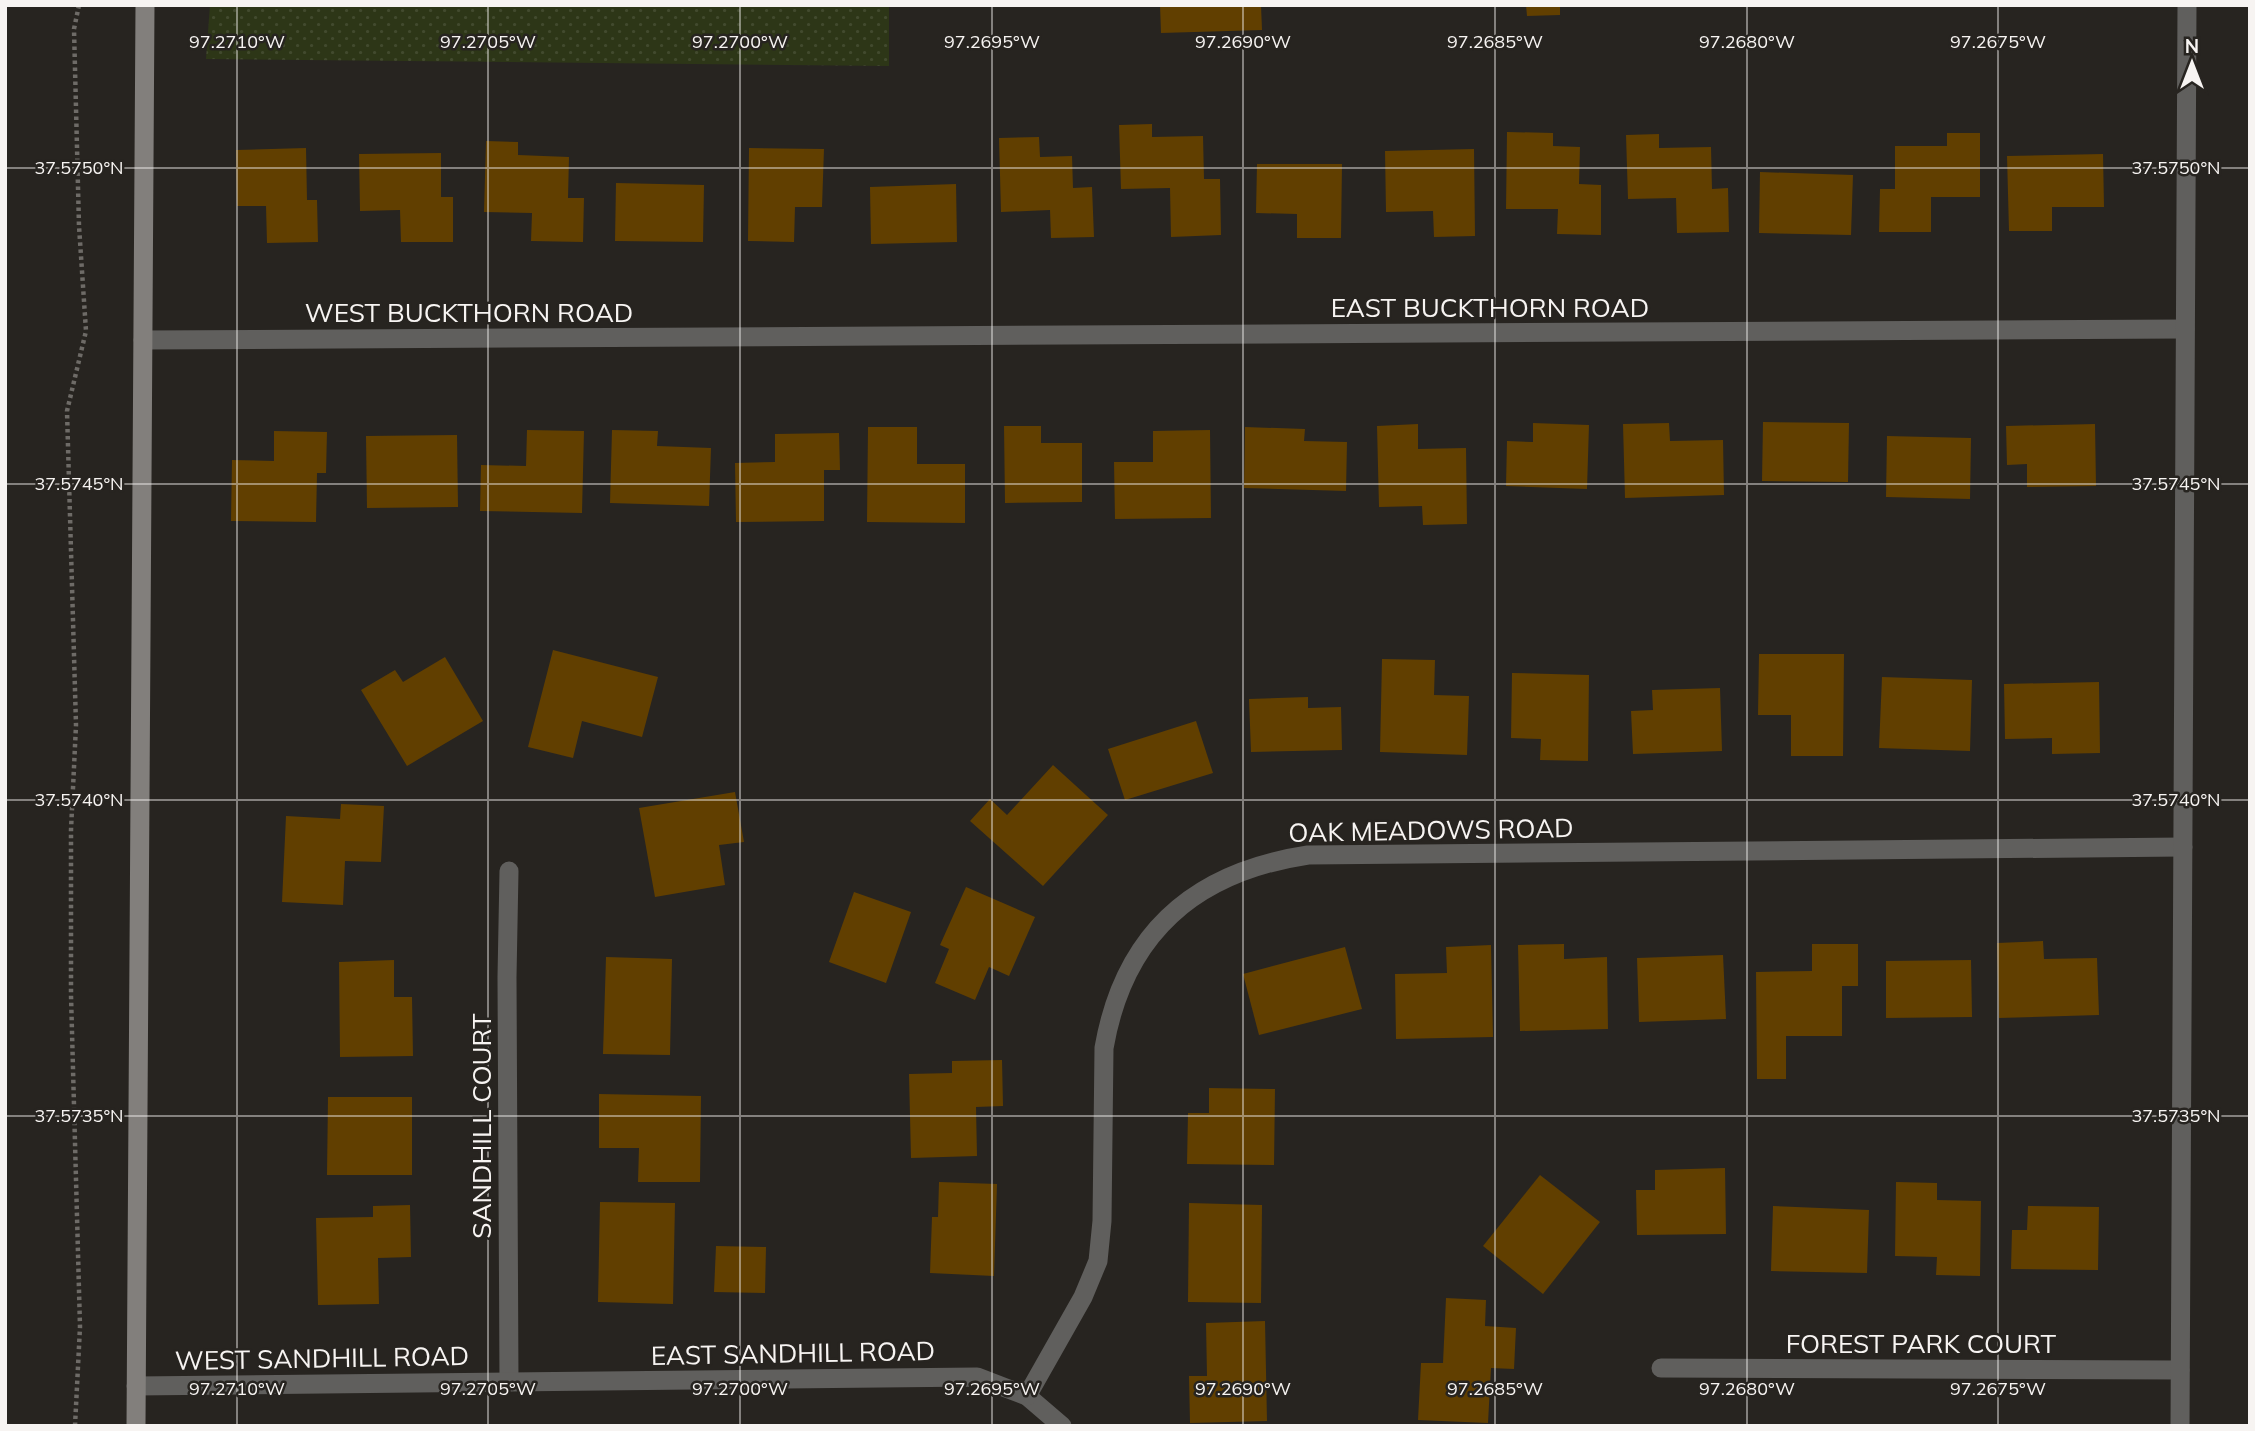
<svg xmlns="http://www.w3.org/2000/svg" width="2255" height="1431" viewBox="0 0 2255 1431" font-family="Mulish,sans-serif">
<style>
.grass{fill:url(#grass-dots)}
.building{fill:#613f00}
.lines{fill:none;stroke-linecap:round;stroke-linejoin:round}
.path{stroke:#6e6b67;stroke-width:4.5;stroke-dasharray:3.5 3.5;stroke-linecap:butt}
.minor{stroke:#605f5d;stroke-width:19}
.secondary{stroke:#827f7c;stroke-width:19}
.ticks{fill:none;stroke:#f7f4f2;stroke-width:2;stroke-opacity:0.45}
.labels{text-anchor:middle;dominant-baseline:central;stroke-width:5;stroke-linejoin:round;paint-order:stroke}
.street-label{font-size:26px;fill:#f7f4f2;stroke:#272420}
.ticks-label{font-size:18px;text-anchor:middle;fill:#f7f4f2;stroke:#272420;stroke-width:5;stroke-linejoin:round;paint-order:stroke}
</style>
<defs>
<pattern id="grass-dots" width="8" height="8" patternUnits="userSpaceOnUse" patternTransform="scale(1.75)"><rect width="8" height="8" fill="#2d3617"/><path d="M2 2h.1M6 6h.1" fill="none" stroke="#424a2e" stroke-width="1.8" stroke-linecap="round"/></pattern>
</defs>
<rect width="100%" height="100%" fill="#272420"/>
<polygon class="grass" points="210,5 889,5 889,66 206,59"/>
<g class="building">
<polygon points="1160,5 1261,5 1262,30 1161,33"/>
<polygon points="1526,5 1560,5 1560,15 1527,16"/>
<polygon points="1152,124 1152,137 1203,136 1204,179 1220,179 1221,235 1171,237 1170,188 1121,189 1119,125"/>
<polygon points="1507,132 1553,133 1553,146 1580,147 1579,184 1601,185 1601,235 1557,234 1558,209 1506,209"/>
<polygon points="1947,133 1980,133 1980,197 1931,197 1931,232 1879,232 1880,189 1895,189 1895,146 1947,146"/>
<polygon points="1659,134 1659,148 1711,147 1712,189 1728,188 1729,232 1677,233 1676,198 1628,199 1626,135"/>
<polygon points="1039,137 1040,157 1072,156 1073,188 1092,187 1094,237 1051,238 1050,210 1001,212 999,138"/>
<polygon points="486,141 518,142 518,155 569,157 568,198 584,198 583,242 531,241 532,213 484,212"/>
<polygon points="306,148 307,200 317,200 318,242 267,243 266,206 237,206 236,150"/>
<polygon points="749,148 824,149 822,207 795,207 794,242 748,241"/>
<polygon points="1474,149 1475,236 1434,237 1433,211 1386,212 1385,151"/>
<polygon points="441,153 441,197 453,197 453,242 401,242 400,210 360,211 359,154"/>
<polygon points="2103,154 2104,207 2052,207 2052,231 2009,231 2007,156"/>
<polygon points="1257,164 1342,164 1341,238 1297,238 1297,214 1256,213"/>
<polygon points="1760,172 1853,175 1851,235 1759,233"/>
<polygon points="616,183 704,185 703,242 615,241"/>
<polygon points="956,184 957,242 871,244 870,187"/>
<polygon points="1763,422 1849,423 1848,482 1762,481"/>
<polygon points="1533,423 1589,425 1587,489 1506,486 1507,441 1533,442"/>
<polygon points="1669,423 1670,441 1723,440 1724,495 1625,498 1623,424"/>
<polygon points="1418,424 1418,449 1466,448 1467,524 1423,525 1422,506 1379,507 1377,426"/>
<polygon points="2095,424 2096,486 2027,487 2027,464 2007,465 2006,426"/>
<polygon points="1004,426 1041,426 1041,443 1082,443 1082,502 1005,503"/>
<polygon points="868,427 917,427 917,464 965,464 965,523 867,522"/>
<polygon points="1245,427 1305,429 1304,441 1347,442 1346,491 1244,488"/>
<polygon points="527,430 584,431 582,513 480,511 481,465 526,466"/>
<polygon points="612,430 658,431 657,446 711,448 709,506 610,503"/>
<polygon points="1210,430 1211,518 1115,519 1114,462 1153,462 1153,431"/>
<polygon points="274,431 327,432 326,473 317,473 316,522 231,521 232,460 274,461"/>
<polygon points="839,433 840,470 824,470 824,521 736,522 735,463 775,462 775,434"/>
<polygon points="457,435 458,507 367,508 366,436"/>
<polygon points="1887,436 1971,438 1970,499 1886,497"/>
<polygon points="553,650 658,677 642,737 582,721 573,758 528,747"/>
<polygon points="1759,654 1844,654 1843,756 1791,756 1791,715 1758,715"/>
<polygon points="445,657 483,721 407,766 361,690 395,670 403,682"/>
<polygon points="1382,659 1435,660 1434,695 1469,696 1467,755 1380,752"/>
<polygon points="1512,673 1589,675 1588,761 1540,760 1541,739 1511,738"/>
<polygon points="1882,677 1972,680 1970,751 1879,748"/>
<polygon points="2099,682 2100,753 2052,754 2052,738 2005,739 2004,684"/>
<polygon points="1720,688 1722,751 1633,754 1631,711 1653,710 1652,690"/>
<polygon points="1308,697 1308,708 1341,707 1342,750 1251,752 1249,699"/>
<polygon points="1196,721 1213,773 1125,800 1108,749"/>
<polygon points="1053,765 1108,815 1043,886 970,821 990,799 1007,815"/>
<polygon points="735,792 744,842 719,845 725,885 655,897 639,808"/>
<polygon points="341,804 384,806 381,862 345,861 343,905 282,902 286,816 340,819"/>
<polygon points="966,887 1035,917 1009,976 989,967 975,1000 935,983 949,949 940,945"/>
<polygon points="854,892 911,912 886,983 829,962"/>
<polygon points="2043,941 2044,959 2097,958 2099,1015 1999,1018 1997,943"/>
<polygon points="1564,944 1564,959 1607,957 1608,1029 1520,1031 1518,945"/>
<polygon points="1812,944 1858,944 1858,986 1842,986 1842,1036 1786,1036 1786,1079 1757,1079 1756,972 1812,971"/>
<polygon points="1491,945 1493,1037 1396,1039 1395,974 1447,973 1446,947"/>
<polygon points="1345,947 1362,1009 1259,1035 1243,974"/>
<polygon points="1723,955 1726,1019 1639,1022 1637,958"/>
<polygon points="606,957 672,959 670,1055 603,1054"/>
<polygon points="394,960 394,997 412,997 413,1056 340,1057 339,962"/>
<polygon points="1971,960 1972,1017 1886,1018 1886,961"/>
<polygon points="1002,1060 1003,1106 976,1107 977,1156 911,1158 909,1074 952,1073 952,1061"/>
<polygon points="1209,1088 1275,1089 1274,1165 1187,1164 1188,1113 1209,1113"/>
<polygon points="599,1094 701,1096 700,1182 638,1182 639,1148 599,1148"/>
<polygon points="328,1097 412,1097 412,1175 327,1175"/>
<polygon points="1725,1168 1726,1234 1637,1235 1636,1190 1655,1190 1655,1170"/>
<polygon points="1540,1175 1600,1222 1543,1294 1483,1246"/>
<polygon points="939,1182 997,1184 994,1276 930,1273 932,1217 938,1217"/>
<polygon points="1896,1182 1937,1183 1937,1200 1981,1201 1980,1276 1936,1275 1937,1257 1895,1256"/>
<polygon points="600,1202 675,1203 673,1304 598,1302"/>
<polygon points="1189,1203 1262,1205 1261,1303 1188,1302"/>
<polygon points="410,1205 411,1257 378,1258 379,1304 318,1305 316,1218 373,1217 373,1206"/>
<polygon points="1773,1206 1869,1210 1867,1273 1771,1271"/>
<polygon points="2028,1206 2099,1207 2098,1270 2011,1269 2012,1230 2027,1230"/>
<polygon points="716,1246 766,1247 765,1293 714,1292"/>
<polygon points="1446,1298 1486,1300 1485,1326 1516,1328 1514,1369 1491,1368 1488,1423 1418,1420 1421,1363 1443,1363"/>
<polygon points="1265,1321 1267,1421 1190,1423 1189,1376 1207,1376 1206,1323"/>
</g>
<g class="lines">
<polyline class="path" points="75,1426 80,1327 71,995 71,830 76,725 67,411 86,331 79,226 74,29 79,5"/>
<g class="minor">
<polyline points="143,340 2185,329"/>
<polyline points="509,871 507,977 509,1382"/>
<polyline points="1661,1368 2180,1370"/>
<polyline points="136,1386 977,1377 1027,1396 1062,1426"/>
<path d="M1027,1396L1083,1297L1098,1261L1102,1221L1104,1048C1124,933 1195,872 1308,855L2183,847"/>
<polyline points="2180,1426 2187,5"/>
</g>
<polyline class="secondary" points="136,1426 145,5"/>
</g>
<path class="ticks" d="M237,5V1426M488,5V1426M740,5V1426M992,5V1426M1243,5V1426M1495,5V1426M1747,5V1426M1998,5V1426M5,168H2250M5,484H2250M5,800H2250M5,1116H2250"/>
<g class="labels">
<g class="street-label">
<text x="1490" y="307">EAST BUCKTHORN ROAD</text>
<text x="469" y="312">WEST BUCKTHORN ROAD</text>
<text transform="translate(1431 830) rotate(-1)">OAK MEADOWS ROAD</text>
<text transform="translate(481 1126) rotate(-90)">SANDHILL COURT</text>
<text x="1921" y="1343">FOREST PARK COURT</text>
<text transform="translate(793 1353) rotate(-1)">EAST SANDHILL ROAD</text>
<text transform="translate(322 1358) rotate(-1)">WEST SANDHILL ROAD</text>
</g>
</g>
<g class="ticks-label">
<text x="237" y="48">97.2710°W</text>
<text x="488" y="48">97.2705°W</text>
<text x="740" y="48">97.2700°W</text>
<text x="992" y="48">97.2695°W</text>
<text x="1243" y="48">97.2690°W</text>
<text x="1495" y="48">97.2685°W</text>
<text x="1747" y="48">97.2680°W</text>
<text x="1998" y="48">97.2675°W</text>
<text x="79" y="174">37.5750°N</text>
<text x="2176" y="174">37.5750°N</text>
<text x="79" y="490">37.5745°N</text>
<text x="2176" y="490">37.5745°N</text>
<text x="79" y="806">37.5740°N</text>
<text x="2176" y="806">37.5740°N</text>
<text x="79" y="1122">37.5735°N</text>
<text x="2176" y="1122">37.5735°N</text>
<text x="237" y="1395">97.2710°W</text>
<text x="488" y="1395">97.2705°W</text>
<text x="740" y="1395">97.2700°W</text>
<text x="992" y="1395">97.2695°W</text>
<text x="1243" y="1395">97.2690°W</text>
<text x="1495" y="1395">97.2685°W</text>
<text x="1747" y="1395">97.2680°W</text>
<text x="1998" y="1395">97.2675°W</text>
</g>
<rect width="2255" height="1431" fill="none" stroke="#f7f4f2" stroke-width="14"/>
<g transform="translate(2192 63)" stroke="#272420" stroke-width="5" paint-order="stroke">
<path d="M0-5L12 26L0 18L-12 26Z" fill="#f7f4f2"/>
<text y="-10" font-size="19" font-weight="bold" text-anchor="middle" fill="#f7f4f2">N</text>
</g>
</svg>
